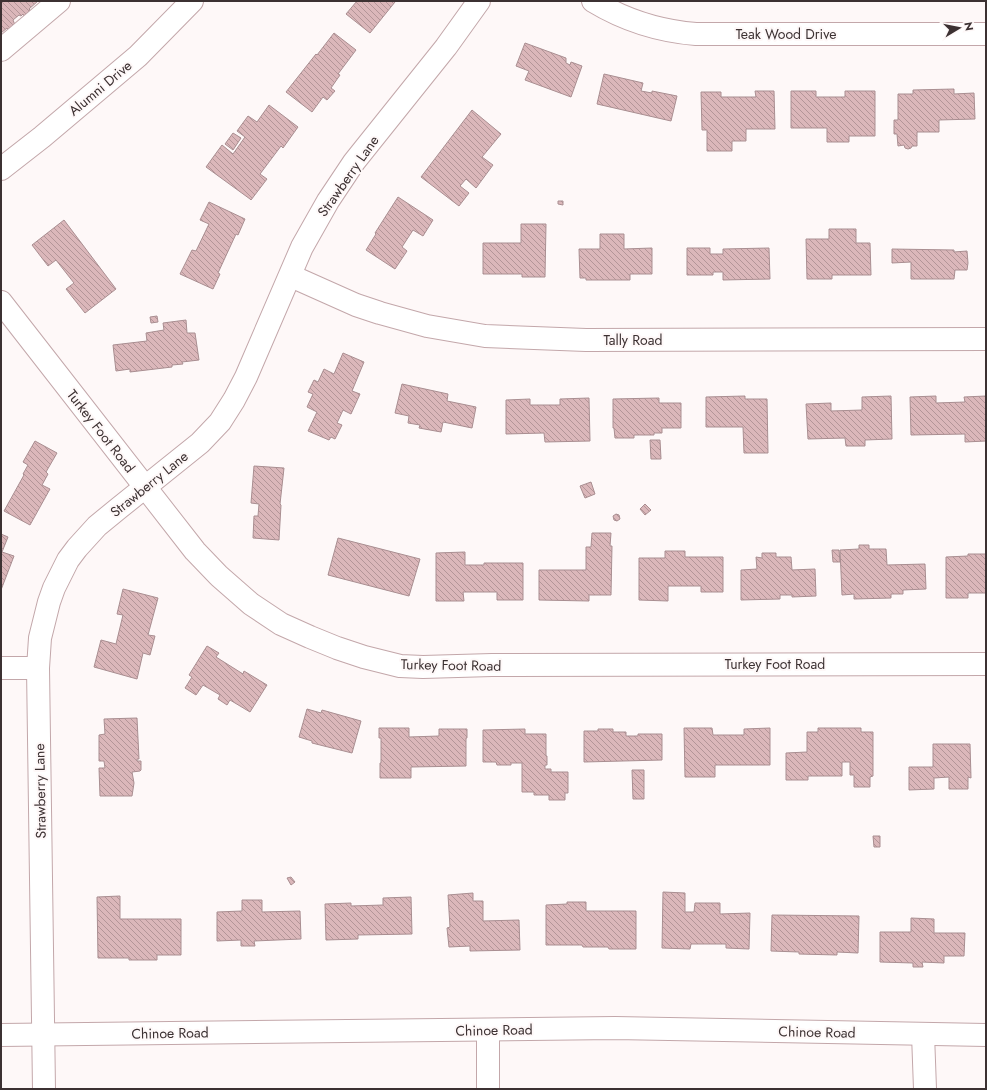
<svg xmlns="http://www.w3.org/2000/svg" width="987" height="1090" viewBox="0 0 987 1090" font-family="Jost,sans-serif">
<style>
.building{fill:url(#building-back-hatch);stroke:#a98e91}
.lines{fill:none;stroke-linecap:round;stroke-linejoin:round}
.minor-casing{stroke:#c3a7aa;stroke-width:24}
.major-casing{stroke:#c3a7aa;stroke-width:24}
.minor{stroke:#fff;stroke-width:22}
.major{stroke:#fff;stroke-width:22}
.labels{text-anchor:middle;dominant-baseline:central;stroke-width:4;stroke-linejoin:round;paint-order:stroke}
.street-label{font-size:14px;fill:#3c3132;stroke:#fef8f8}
</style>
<defs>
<pattern id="building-back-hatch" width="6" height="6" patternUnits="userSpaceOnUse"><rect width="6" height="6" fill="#dbb7ba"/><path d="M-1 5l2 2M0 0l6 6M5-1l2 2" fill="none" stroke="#b39598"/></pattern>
</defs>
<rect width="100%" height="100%" fill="#fef8f8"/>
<g class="building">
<polygon points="1,1 38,1 29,9 30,10 24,16 23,14 21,16 19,15 13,20 15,25 9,30 7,28 1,33"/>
<polygon points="357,1 393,1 395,2 370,33 346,14"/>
<polygon points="334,33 356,50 338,74 340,75 331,88 335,91 327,100 323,97 312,112 286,92 316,54 317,55"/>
<polygon points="525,43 566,58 566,63 570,65 571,62 582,66 571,97 525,80 529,71 516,66"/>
<polygon points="604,74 643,83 641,91 652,93 652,91 677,96 671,121 597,104"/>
<polygon points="954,89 954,94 974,93 975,119 939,120 939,132 917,132 917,146 912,146 911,148 908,149 905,148 904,145 898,146 897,134 894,134 894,120 898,120 898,94 913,94 913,90"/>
<polygon points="755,91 774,91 775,129 746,129 746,141 732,141 732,151 707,151 707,130 702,130 701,92 721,92 721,97 756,97"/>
<polygon points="791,91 816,91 816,97 845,97 845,91 875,91 875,136 849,136 849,142 827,142 827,128 791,128"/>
<polygon points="269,105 298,127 283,148 281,146 260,174 267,179 251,200 250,199 206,167 222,145 233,154 245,137 237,131 248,116 257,122"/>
<polygon points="472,110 501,134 482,157 493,165 476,188 466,179 460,186 469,193 459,206 421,177"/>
<polygon points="233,133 241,138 233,150 225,144"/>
<polygon points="398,197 433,220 423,236 413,230 402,247 407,251 395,269 366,250 376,234 375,233"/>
<polygon points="558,201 563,201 563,205 558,204"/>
<polygon points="209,202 245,219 238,235 236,234 218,273 220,274 213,289 180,274 192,250 196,251 209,224 200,220"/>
<polygon points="64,220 116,289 85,313 66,289 74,283 56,260 48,266 32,245"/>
<polygon points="521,224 546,224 545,277 522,277 522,274 483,274 483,243 521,243"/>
<polygon points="829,229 856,229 856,243 870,243 871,275 832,275 832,279 807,279 806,239 829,239"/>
<polygon points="600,234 624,234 624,249 652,248 652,274 630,274 630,280 586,280 586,278 580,278 579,249 600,249"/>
<polygon points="687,248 710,248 710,254 723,254 723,249 769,248 770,279 723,280 723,272 713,272 713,275 687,275"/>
<polygon points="892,249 954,250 954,252 967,251 968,263 967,270 955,270 954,279 911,279 911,262 892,263"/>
<polygon points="157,316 158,322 151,323 150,317"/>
<polygon points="186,320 187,333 195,333 199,360 182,362 183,364 172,365 172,367 130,372 130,369 116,371 113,345 147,341 146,333 164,330 163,323"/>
<polygon points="343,353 364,362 352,391 360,394 351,414 343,410 337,423 342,425 335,439 331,437 329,440 308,431 317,412 307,407 313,394 308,392 314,380 318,382 324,369 334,374"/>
<polygon points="402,384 448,394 447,401 476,407 472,428 443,422 441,432 419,428 420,425 408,423 409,416 395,413"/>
<polygon points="745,396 745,399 767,399 768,453 744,453 743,427 706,427 706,397"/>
<polygon points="891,396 892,439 865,440 865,446 846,446 845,438 808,439 806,404 831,403 831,411 862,410 862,397"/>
<polygon points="936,396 936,403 965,402 964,397 986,396 986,441 965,442 965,434 911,435 910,397"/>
<polygon points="589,398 590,441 545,442 544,433 506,434 506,400 530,399 530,405 560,405 560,399"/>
<polygon points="659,398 659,403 681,403 681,428 662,428 662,433 654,433 654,435 634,435 634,438 615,438 614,428 613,428 613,399"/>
<polygon points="650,440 660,440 661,459 651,459"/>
<polygon points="35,441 57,453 46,472 48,474 42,485 50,489 30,525 4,511 24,475 23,474 28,465 23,462"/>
<polygon points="254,466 284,468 280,504 281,505 279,540 253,538 254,516 258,516 259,504 251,503"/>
<polygon points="591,482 595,494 585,498 580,486"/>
<polygon points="645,504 651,510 645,515 640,509"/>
<polygon points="616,514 619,515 620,519 617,521 614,520 613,516"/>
<polygon points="592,533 611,533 610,546 612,546 611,595 589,595 589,601 539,600 539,570 586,570 586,547 591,547"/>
<polygon points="1,534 8,537 2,552 14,556 1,590"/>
<polygon points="338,538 420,559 409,596 328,575"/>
<polygon points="859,545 869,545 869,549 886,549 887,565 925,564 926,589 903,590 903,594 891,594 891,598 854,599 854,594 842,595 840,550 859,549"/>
<polygon points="832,550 839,550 840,562 833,562"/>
<polygon points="665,551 685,551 685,557 723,557 723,592 701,592 701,586 668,586 668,601 639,600 639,558 665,558"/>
<polygon points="465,552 465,565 484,565 484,563 523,563 523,600 497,600 497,592 463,592 464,601 436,601 436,553"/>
<polygon points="762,553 776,553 776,557 791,557 792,570 815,569 816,596 792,597 792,595 780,595 780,599 741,600 741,570 757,569 756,557 762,558"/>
<polygon points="968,554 986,554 986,593 968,593 968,598 946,598 946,557 968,556"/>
<polygon points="123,589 158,598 148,635 155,636 150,655 143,653 137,679 94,667 101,640 116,644 123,615 117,614"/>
<polygon points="207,646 219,653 216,657 243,674 244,671 267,685 250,712 230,700 227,705 218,699 220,695 203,685 196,695 185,688 192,677 189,675"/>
<polygon points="307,709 321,713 322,710 361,721 352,753 312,743 312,741 299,737"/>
<polygon points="137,718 139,759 137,759 137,761 141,761 141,770 140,771 132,772 134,783 132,796 100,796 99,768 105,768 104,761 99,761 99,735 105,734 104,719"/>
<polygon points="379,728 409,728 409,737 439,736 439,729 467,729 467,738 466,738 466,766 411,767 411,778 380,778 380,763 381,763 381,738 379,738"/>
<polygon points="684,728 712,728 713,735 744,735 744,729 770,728 770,765 715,765 715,777 685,777"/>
<polygon points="818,728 861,728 861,732 873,732 873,776 870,777 870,787 854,787 854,775 850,775 850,762 842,762 842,776 808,776 808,780 786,780 786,753 807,752 807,732 818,732"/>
<polygon points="525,729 525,734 546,734 546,756 547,756 547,765 545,765 545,769 551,769 551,772 568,772 568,793 565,793 565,800 549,800 549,795 534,795 534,792 522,792 522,763 511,763 511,765 497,765 496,762 483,762 483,730"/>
<polygon points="598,729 613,729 613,732 626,732 626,736 638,736 638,734 662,734 662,760 584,762 584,731 598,731"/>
<polygon points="933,744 970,744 971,778 968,777 968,789 949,789 949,777 934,778 934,789 909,790 909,767 933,767"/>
<polygon points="632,770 644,770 644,799 633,799"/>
<polygon points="873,836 880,836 880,847 874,847"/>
<polygon points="291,877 295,882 291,885 287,878"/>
<polygon points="663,892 685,893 685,912 694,912 695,903 720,903 720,914 750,913 749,949 726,948 726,944 691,944 690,949 662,948"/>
<polygon points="473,893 473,901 483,901 483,921 519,920 520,950 470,951 470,946 449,947 447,928 450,927 448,895"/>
<polygon points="120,896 120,919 181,919 181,955 157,955 157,960 129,960 129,958 98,958 97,897"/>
<polygon points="411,897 412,934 358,935 358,939 326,940 325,904 351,903 351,906 383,905 383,898"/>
<polygon points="242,900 262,900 262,912 300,911 301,939 254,941 255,946 241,946 241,940 217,941 217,912 242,911"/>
<polygon points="567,902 586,902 586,911 636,911 636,949 609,949 608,947 583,947 582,945 546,945 546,905 567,904"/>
<polygon points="772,915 859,916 858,953 837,952 837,955 799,954 799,952 771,951"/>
<polygon points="911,918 934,919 934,933 965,933 964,956 944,956 944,963 922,962 923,967 913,967 913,963 880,962 880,932 911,932"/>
</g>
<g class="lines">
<defs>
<g id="minor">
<path d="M593,1C626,21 658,31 696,34H986"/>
<polyline points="1,50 59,1"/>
<polyline points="291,276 356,305 380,313 427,326 485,336 586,340 986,339"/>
<polyline points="1,302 195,551 219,576 251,604 281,624 310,637 337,648 364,657 400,666 423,667 492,665 986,664"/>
<polyline points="1,668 38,668"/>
<polyline points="488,1030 488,1089"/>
<polyline points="923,1034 925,1089"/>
<polyline points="1,1035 615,1028 986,1035"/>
<polyline points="44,1089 38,668 40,638 49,602 54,588 68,560 77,548 97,526 119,508 200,443 220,422 234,400 246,377 302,247 328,201 354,162 446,47 479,1"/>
</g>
<polyline id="major" points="1,169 42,137 138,56 192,1"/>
</defs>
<use href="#minor" class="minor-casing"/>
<use href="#major" class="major-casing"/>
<use href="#minor" class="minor"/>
<use href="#major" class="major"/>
</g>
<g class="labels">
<g class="street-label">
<text x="786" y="34">Teak Wood Drive</text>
<text transform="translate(100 88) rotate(-40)">Alumni Drive</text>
<text transform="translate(348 176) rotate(-55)">Strawberry Lane</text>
<text x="633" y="340">Tally Road</text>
<text transform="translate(101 431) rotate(52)">Turkey Foot Road</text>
<text transform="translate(149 484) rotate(-39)">Strawberry Lane</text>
<text x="775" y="664">Turkey Foot Road</text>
<text transform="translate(451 665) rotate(1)">Turkey Foot Road</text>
<text transform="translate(40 791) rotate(-91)">Strawberry Lane</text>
<text transform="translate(494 1030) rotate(-1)">Chinoe Road</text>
<text transform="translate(817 1032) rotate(1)">Chinoe Road</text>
<text transform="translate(170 1033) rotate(-1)">Chinoe Road</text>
</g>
</g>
<rect width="987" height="1090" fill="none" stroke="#3c3132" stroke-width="4"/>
<g transform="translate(959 28) rotate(80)" stroke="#fef8f8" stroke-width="3" paint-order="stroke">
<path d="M0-3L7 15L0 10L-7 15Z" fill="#3c3132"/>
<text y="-6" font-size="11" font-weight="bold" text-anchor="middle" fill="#3c3132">N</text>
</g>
</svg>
